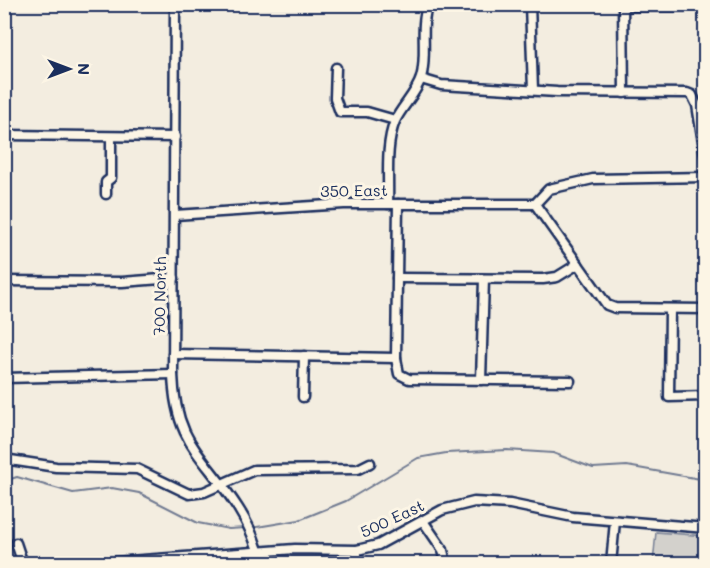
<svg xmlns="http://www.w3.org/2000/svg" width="710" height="568" viewBox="0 0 710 568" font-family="Mali,sans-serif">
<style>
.green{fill:#d3d1cc;stroke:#778095;stroke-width:1.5}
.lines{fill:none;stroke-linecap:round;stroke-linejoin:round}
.stream{stroke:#707a91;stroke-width:2}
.minor-casing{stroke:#1b2f5e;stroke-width:13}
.minor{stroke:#fcf5e5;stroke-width:8}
.labels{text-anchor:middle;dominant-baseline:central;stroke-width:6;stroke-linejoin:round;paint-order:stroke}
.street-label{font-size:16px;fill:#1b2f5e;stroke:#fcf5e5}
</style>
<rect width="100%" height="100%" fill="#f3ede0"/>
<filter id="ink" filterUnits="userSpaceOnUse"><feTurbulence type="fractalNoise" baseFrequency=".0167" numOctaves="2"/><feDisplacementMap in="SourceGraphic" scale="12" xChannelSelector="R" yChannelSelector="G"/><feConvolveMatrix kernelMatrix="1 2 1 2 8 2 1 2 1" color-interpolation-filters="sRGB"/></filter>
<g filter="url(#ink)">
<polygon class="green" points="656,532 705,536 705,563 653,563"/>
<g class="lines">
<g class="stream">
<polyline points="4,481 17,477 73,493 112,488 139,493 198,523 229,529 245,528"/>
<polyline points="251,528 299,520 346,501 418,458 446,453 507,450 553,453 593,468 627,466 706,480"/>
</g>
<defs>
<g id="minor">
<path d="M175,4L173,374C175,445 205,456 238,508C249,525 257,544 262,564"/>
<polyline points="530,4 533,90"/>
<polyline points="623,4 624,93"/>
<polyline points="623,6 706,6"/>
<polyline points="336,68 335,98 340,112 367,112 395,120"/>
<polyline points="421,79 441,85 557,92 687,93 692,95 697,105 706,161"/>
<polyline points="4,135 175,137"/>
<polyline points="106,194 106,182 111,178 111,137"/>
<path d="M388,204C389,177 385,146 395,121C402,106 416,94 421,78C428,54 419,27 428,4"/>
<polyline points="398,204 396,358 399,374 409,379 570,381"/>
<polyline points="535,204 607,305 615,308 706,309"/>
<polyline points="535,204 549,189 593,179 706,177"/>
<polyline points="175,215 344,204 535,204"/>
<polyline points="397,278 543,279 557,277 578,264"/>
<polyline points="4,281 122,282 174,278"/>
<polyline points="670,309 669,397 706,396"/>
<polyline points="173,354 396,358"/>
<polyline points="4,378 173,374"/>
<polyline points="481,380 484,279"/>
<polyline points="303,397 304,356"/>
<polyline points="4,459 56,467 137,469 189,494 204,492 254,470 358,469 370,463"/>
<polyline points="423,521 443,550 446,564"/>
<polyline points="16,543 23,564"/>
<polyline points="87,564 295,549 357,550 378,545 442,510 474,502 510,504 573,517 706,528"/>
<polyline points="357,564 357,550"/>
<polyline points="611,564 615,521"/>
</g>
</defs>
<use href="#minor" class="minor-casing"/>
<use href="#minor" class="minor"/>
</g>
</g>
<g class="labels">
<g class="street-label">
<text transform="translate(354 190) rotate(-1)">350 East</text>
<text transform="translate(159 296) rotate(-89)">700 North</text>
<text transform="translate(392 518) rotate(-25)">500 East</text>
</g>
</g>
<rect width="710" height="568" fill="none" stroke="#fcf5e5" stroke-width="24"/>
<rect x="12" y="12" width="686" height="544" fill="none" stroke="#1b2f5e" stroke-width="2" filter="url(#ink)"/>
<g transform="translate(69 69) rotate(90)" stroke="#fcf5e5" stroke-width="4.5" paint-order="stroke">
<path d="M0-4.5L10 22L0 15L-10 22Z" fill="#1b2f5e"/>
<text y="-9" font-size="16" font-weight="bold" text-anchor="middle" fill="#1b2f5e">N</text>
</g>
</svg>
